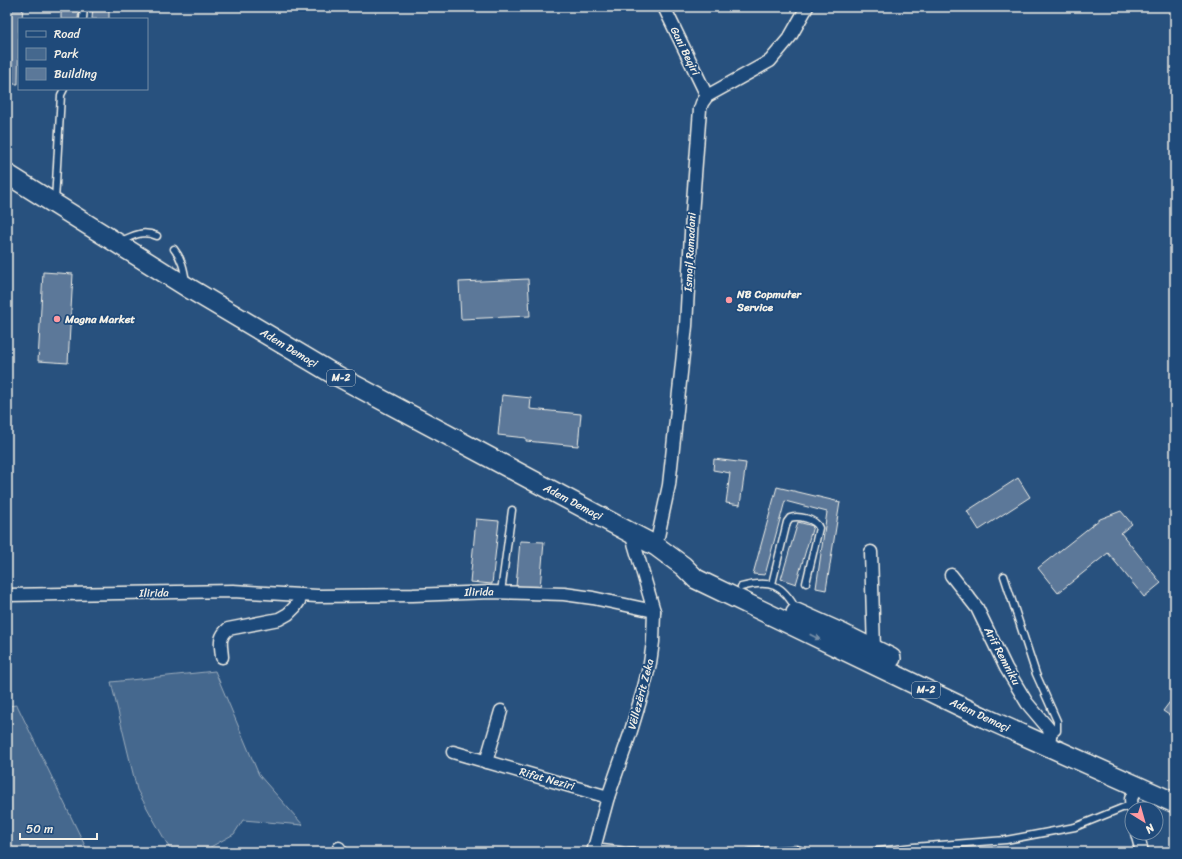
<svg xmlns="http://www.w3.org/2000/svg" width="1182" height="859" viewBox="0 0 1182 859" font-family="Sriracha,sans-serif">
<style>
.green{fill:#45688e;stroke:#9cacbb}
.building{fill:#5b7899;stroke:#f4f1e8}
.lines{fill:none;stroke-linecap:round;stroke-linejoin:round}
.service-casing{stroke:#f4f1e8;stroke-width:9}
.minor-casing{stroke:#f4f1e8;stroke-width:15}
.primary-casing{stroke:#f4f1e8;stroke-width:22}
.service{stroke:#1f4a7a;stroke-width:6}
.minor{stroke:#1f4a7a;stroke-width:12}
.primary{stroke:#1f4a7a;stroke-width:19}
.oneway{fill:#748da6}
.poi-dot{fill:#ff9aa2;stroke:#1f4a7a;stroke-width:1.5}
.labels{text-anchor:middle;dominant-baseline:central;stroke-width:3.5;stroke-linejoin:round;paint-order:stroke}
.shield{fill:#1f4a7a;stroke:#b4bfc7;stroke-width:1}
.shield-label{font-size:10px;font-weight:bold;fill:#f4f1e8}
.street-label{font-size:11px;fill:#f4f1e8;stroke:#1f4a7a}
.poi-label{font-size:11px;font-weight:bold;fill:#f4f1e8;stroke:#1f4a7a;text-anchor:start}
</style>
<rect width="100%" height="100%" fill="#28517e"/>
<filter id="ink" filterUnits="userSpaceOnUse"><feTurbulence type="fractalNoise" baseFrequency=".025" numOctaves="2"/><feDisplacementMap in="SourceGraphic" scale="8" xChannelSelector="R" yChannelSelector="G"/><feConvolveMatrix kernelMatrix="1 2 1 2 8 2 1 2 1" color-interpolation-filters="sRGB"/></filter>
<g filter="url(#ink)">
<g class="green">
<polygon points="215,671 259,775 303,825 243,820 234,834 207,849 170,849 137,790 111,682"/>
<polygon points="17,705 88,852 7,852 7,706"/>
</g>
<g class="building">
<polygon points="7,7 23,7 22,19 19,19 18,84 7,84"/>
<polygon points="61,7 79,7 78,19 61,19"/>
<polygon points="93,7 109,7 109,19 92,19"/>
<polygon points="43,272 73,274 68,363 38,361"/>
<polygon points="528,279 530,316 461,319 459,282"/>
<polygon points="502,395 531,398 530,409 581,414 578,446 526,441 526,438 498,435"/>
<polygon points="714,459 746,463 740,505 726,503 730,473 713,470"/>
<polygon points="1018,478 1030,497 979,530 967,511"/>
<polygon points="777,487 840,502 826,590 816,588 827,512 785,501 765,575 753,574"/>
<polygon points="1121,511 1132,524 1121,533 1161,583 1144,597 1108,553 1058,593 1038,568 1100,519"/>
<polygon points="476,519 499,521 492,584 470,582"/>
<polygon points="798,522 813,526 796,584 781,579"/>
<polygon points="520,541 544,542 540,588 516,586"/>
<polygon points="1175,695 1175,719 1163,711"/>
</g>
<g class="lines">
<defs>
<g id="service">
<polyline points="83,19 84,7"/>
<polyline points="55,201 61,95 64,89"/>
<path d="M121,241C135,235 142,230 157,236"/>
<path d="M174,249C182,259 184,269 186,282"/>
<polyline points="1004,576 1036,674 1057,721 1057,731 1050,737"/>
<path d="M772,584L787,522L790,518C798,515 816,519 819,528L806,583"/>
<path d="M741,587C770,579 783,584 797,611"/>
<polyline points="501,592 512,510"/>
<polyline points="594,847 636,852"/>
<polyline points="749,852 797,849 806,852"/>
<polyline points="871,852 913,847 1006,840 1075,827 1132,804"/>
</g>
<g id="minor">
<polyline points="664,7 707,96"/>
<polyline points="656,546 669,485 686,326 692,215 700,109 702,103 707,96 770,61 790,37 807,7"/>
<polyline points="871,552 874,650"/>
<polyline points="951,575 977,608 1006,668 1027,703 1049,729 1050,737"/>
<polyline points="7,595 233,591 317,596 413,595 491,592 564,594 593,598 654,611"/>
<path d="M222,657C221,644 218,638 228,629L279,619L288,614L295,607L299,601L301,595"/>
<polyline points="453,752 608,797"/>
<polyline points="486,762 501,711"/>
<polyline points="1132,809 1131,799 1136,787"/>
<polyline points="1137,833 1142,852"/>
<polyline points="339,848 341,852"/>
<polyline points="593,852 608,797 630,734 643,691 650,663 653,642 654,611 631,533"/>
</g>
<g id="primary">
<polyline points="7,174 187,287 330,372 631,533 656,546 683,566 696,579 985,718 1175,803"/>
<polyline points="796,613 843,634 891,658"/>
</g>
</defs>
<use href="#service" class="service-casing"/>
<use href="#minor" class="minor-casing"/>
<use href="#primary" class="primary-casing"/>
<use href="#service" class="service"/>
<use href="#minor" class="minor"/>
<use href="#primary" class="primary"/>
</g>
<defs><path id="oneway-solid" d="M-6-.8H1V-3.2L6.5 0L1 3.2V.8H-6Z"/></defs>
<use class="oneway" href="#oneway-solid" transform="translate(815 637) rotate(27)"/>
</g>
<g class="poi-dot">
<circle cx="729" cy="300" r="4"/>
<circle cx="57" cy="319" r="4"/>
</g>
<g class="labels">
<g class="shield">
<rect x="327" y="370" width="28" height="16" rx="3"/>
<rect x="912" y="682" width="28" height="16" rx="3"/>
</g>
<g class="shield-label">
<text x="341" y="378">M-2</text>
<text x="926" y="690">M-2</text>
</g>
<g class="street-label">
<text transform="translate(685 51) rotate(64)">Gani Beqiri</text>
<text transform="translate(690 252) rotate(-87)">Ismajl Ramadani</text>
<text transform="translate(289 348) rotate(31)">Adem Demaçi</text>
<text transform="translate(573 502) rotate(28)">Adem Demaçi</text>
<text transform="translate(479 592) rotate(-2)">Ilirida</text>
<text transform="translate(154 593) rotate(-1)">Ilirida</text>
<text transform="translate(1002 656) rotate(62)">Arif Remniku</text>
<text transform="translate(641 694) rotate(-75)">Vëllezërit Zeka</text>
<text transform="translate(980 715) rotate(25)">Adem Demaçi</text>
<text transform="translate(547 779) rotate(16)">Rifat Neziri</text>
</g>
<g class="poi-label">
<text x="737" y="294">NB Copmuter<tspan x="737" dy="13">Service</tspan></text>
<text x="65" y="319">Magna Market</text>
</g>
</g>
<rect width="1182" height="859" fill="none" stroke="#1f4a7a" stroke-width="24"/>
<rect x="12" y="12" width="1158" height="835" fill="none" stroke="#f4f1e8" stroke-width="1.5" filter="url(#ink)"/>
<rect x="18" y="18" width="130" height="72" fill="#1f4a7a" stroke="#748da6"/>
<rect x="26" y="31" width="20" height="6" fill="#1f4a7a" stroke="#748da6"/>
<text x="54" y="38" font-size="12" fill="#f4f1e8">Road</text>
<rect x="26" y="48" width="20" height="12" fill="#45688e" stroke="#748da6"/>
<text x="54" y="58" font-size="12" fill="#f4f1e8">Park</text>
<rect x="26" y="68" width="20" height="12" fill="#5b7899" stroke="#748da6"/>
<text x="54" y="78" font-size="12" fill="#f4f1e8">Building</text>
<g transform="translate(1144 821) rotate(143)"><circle r="19" fill="#1f4a7a" stroke="#748da6"/>
<path d="M0-3L7 15L0 10L-7 15Z" fill="#ff9aa2"/>
<text y="-6" font-size="11" font-weight="bold" text-anchor="middle" fill="#f4f1e8">N</text>
</g>
<path d="M20 833v6h77v-6" fill="none" stroke="#f4f1e8" stroke-width="2"/>
<text x="26" y="833" font-size="12" fill="#f4f1e8" stroke="#1f4a7a" stroke-width="3" paint-order="stroke">50 m</text>
</svg>
